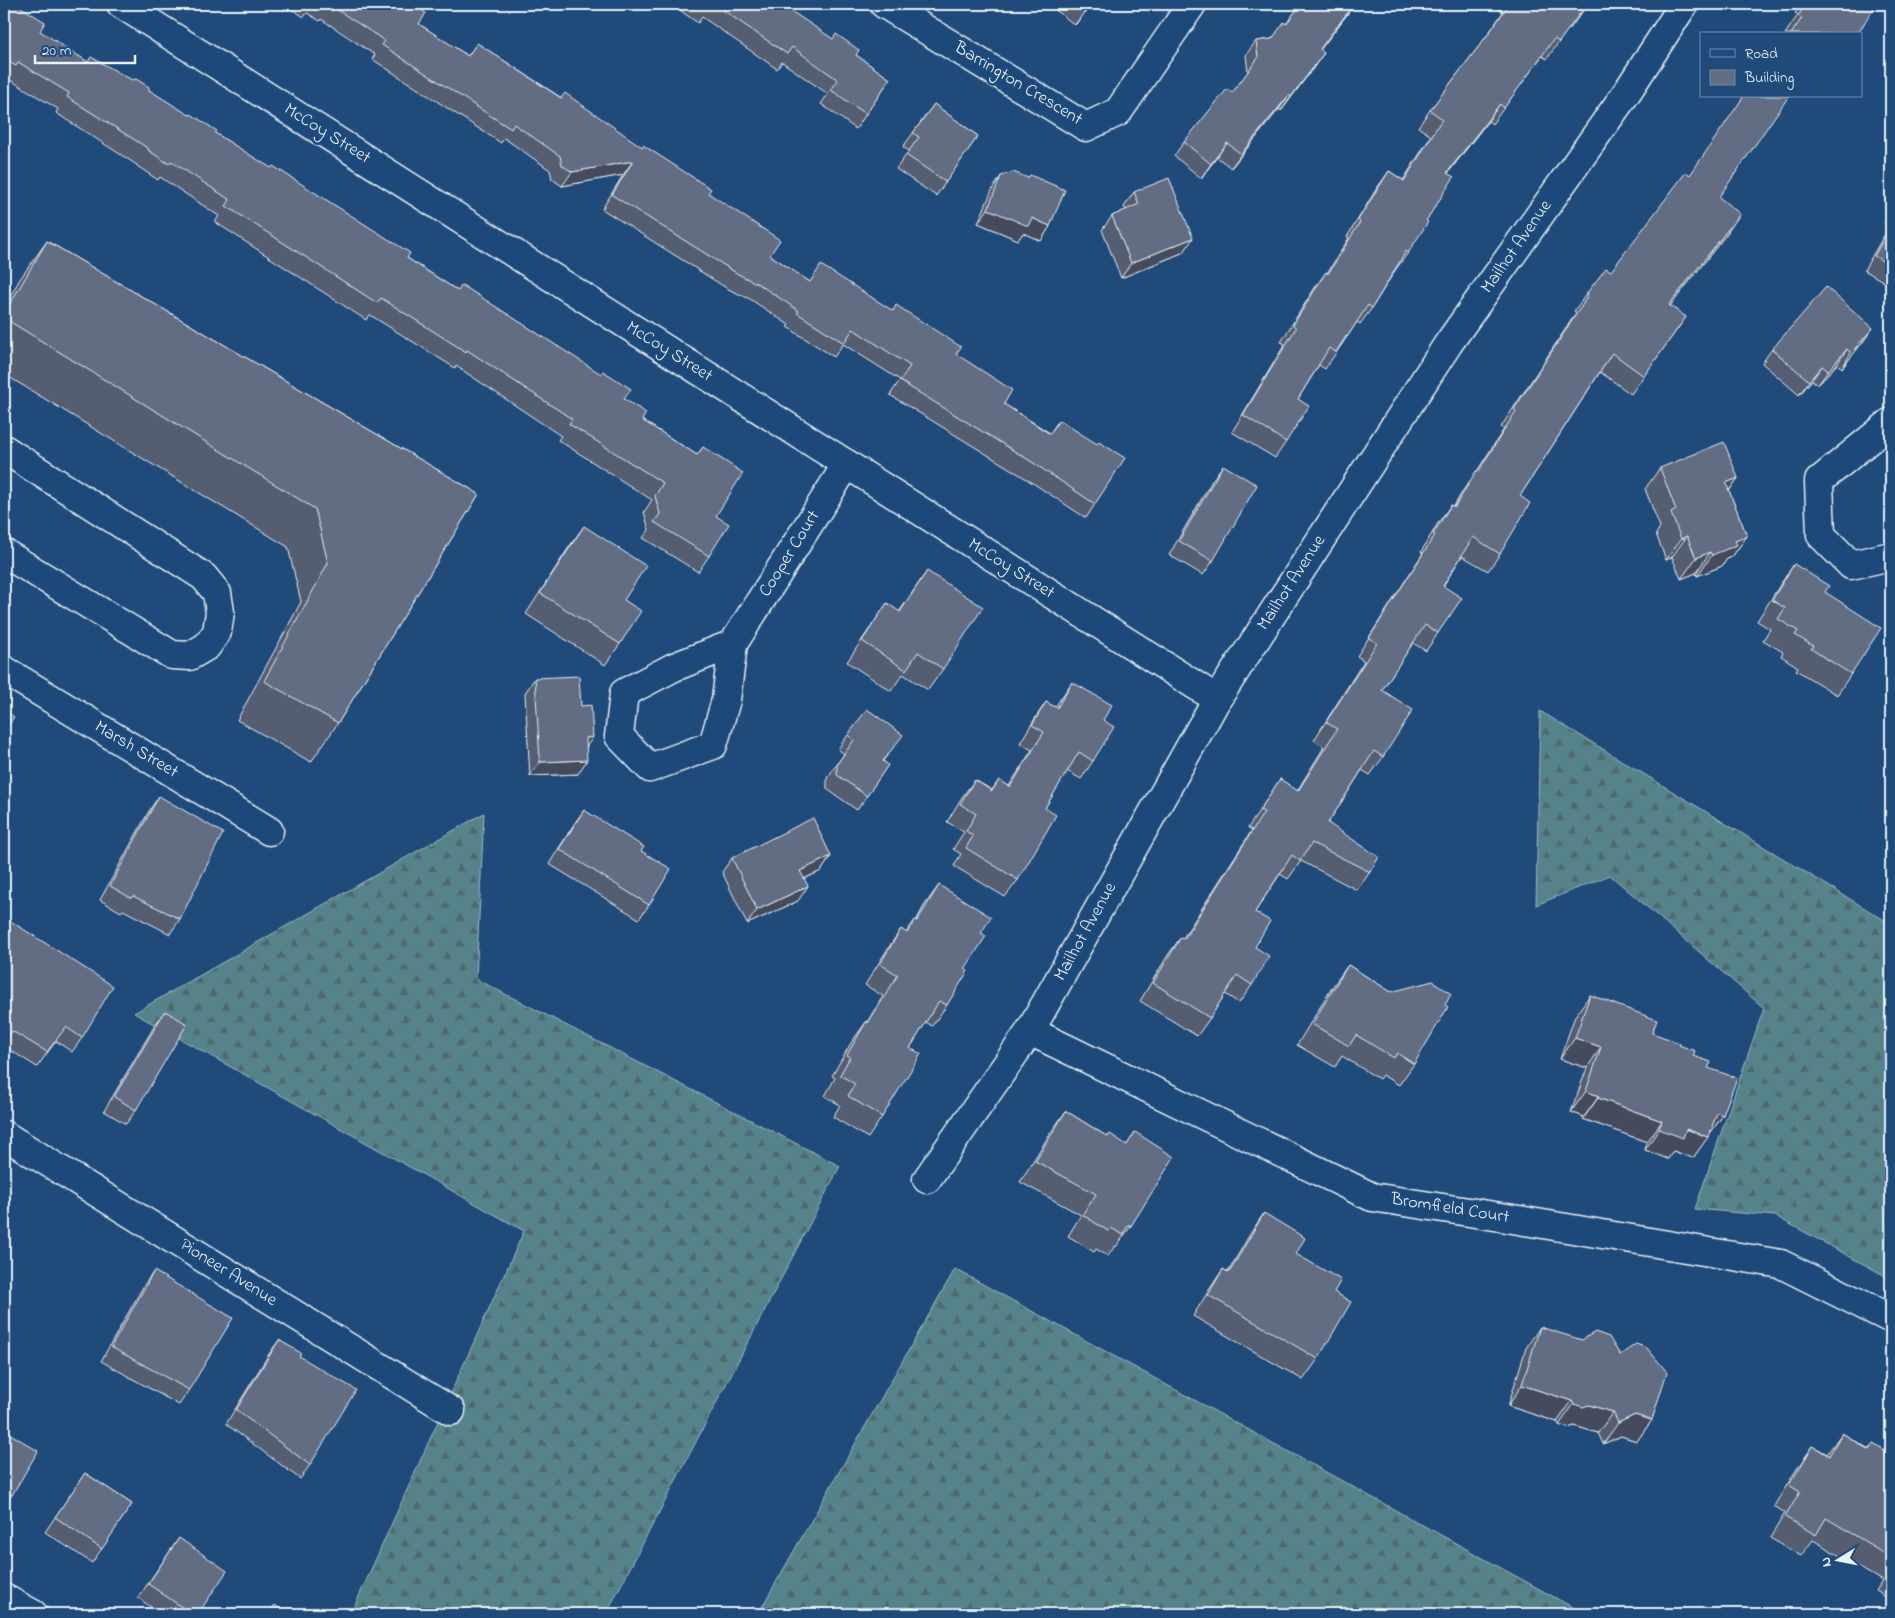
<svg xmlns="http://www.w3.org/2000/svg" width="1895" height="1618" viewBox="0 0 1895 1618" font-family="'Indie Flower',sans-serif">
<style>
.forest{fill:url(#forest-firs);stroke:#9fbac1}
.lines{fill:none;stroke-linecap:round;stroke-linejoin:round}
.minor-casing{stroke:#e8f1f8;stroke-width:31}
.minor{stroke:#1f4a7a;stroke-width:28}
.wall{fill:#545d71;stroke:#e8f1f8}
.shaded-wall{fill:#454c5c;stroke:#e8f1f8}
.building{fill:#626c83;stroke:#e8f1f8}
.labels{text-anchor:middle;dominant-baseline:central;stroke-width:5;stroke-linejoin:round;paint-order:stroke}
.street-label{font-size:18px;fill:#e8f1f8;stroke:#1f4a7a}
</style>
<defs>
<pattern id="forest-firs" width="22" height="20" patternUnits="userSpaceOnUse" patternTransform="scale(1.25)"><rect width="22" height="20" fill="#56828a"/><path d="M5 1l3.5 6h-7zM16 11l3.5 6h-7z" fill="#4f686d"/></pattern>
</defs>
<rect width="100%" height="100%" fill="#1f4a7a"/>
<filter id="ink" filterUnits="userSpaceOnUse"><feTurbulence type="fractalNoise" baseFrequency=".02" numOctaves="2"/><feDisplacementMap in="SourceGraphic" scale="10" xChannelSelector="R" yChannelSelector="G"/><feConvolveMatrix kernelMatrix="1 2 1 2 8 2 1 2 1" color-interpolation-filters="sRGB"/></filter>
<g filter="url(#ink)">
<g class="forest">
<polygon points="1540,711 1891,924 1891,1279 1775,1216 1695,1209 1764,1008 1610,875 1536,905"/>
<polygon points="484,813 476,979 840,1166 606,1614 351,1614 524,1231 134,1013"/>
<polygon points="955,1269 1585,1614 758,1614"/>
</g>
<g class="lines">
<defs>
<g id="minor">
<polyline points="121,4 1217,699"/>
<polyline points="884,4 1086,127 1118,112 1192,4"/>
<polyline points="1891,422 1819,481 1821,535 1851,565 1891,556"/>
<polyline points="4,449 204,577 217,593 220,612 217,632 207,646 190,656 172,655 4,553"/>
<polyline points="733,644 726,700 713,745 650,768 619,736 624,693 674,667 733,644 847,464"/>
<polyline points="4,670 269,831"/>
<polyline points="1030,1031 1372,1197 1501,1217 1781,1264 1891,1319"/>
<polyline points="4,1135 451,1411"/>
<polyline points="927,1179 1030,1031 1217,699 1448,344 1627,92 1684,4"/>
<polyline points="4,1598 33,1614"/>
</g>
</defs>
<use href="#minor" class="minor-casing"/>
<use href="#minor" class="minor"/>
</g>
<g class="wall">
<polygon points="284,4 412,4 419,24 468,56 477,43 708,193 770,255 810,282 956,354 1004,404 1050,433 1059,420 1095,504 1086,518 1022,476 890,395 900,380 843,344 834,357 787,327 789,325 750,299 728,289 602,209 623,175 562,186 552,179 550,170 504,138 501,143 372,59 375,55 321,19 320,21 307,13 304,17"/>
<polygon points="671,4 776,4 856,55 890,79 856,129 821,104 828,94 782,62 777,69 702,17 698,23"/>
<polygon points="1048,4 1092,4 1075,25"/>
<polygon points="1301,4 1355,4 1320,50 1314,67 1281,111 1279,109 1231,168 1217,157 1201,178 1174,156 1184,142 1232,93 1248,72 1246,55 1256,41 1272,39 1286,24"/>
<polygon points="1502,4 1588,4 1570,29 1568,29 1547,59 1542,56 1492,124 1488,121 1448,173 1426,221 1408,253 1396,269 1372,308 1360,324 1357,322 1347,337 1325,369 1319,365 1298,399 1286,442 1275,458 1232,432 1285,344 1281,342 1314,289 1326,272 1327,273 1349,238 1347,237 1377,188 1389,171 1403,180 1431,136 1418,127 1430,110 1486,37 1503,12 1498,9"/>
<polygon points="1802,4 1877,4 1857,34 1785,34 1798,15 1795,13"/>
<polygon points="4,10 88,62 149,90 624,399 642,420 697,455 703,447 716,516 709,556 698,572 643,538 649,530 644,512 652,500 558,440 561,436 456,366 455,368 370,315 366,320 215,222 219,216 160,177 158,180 137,166 137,165 56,113 58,109 7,78 5,83 4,82"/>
<polygon points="934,104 978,136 936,196 896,169 909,151 903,147"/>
<polygon points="1001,176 1050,226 1041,241 1023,233 1018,240 978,223 992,190"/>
<polygon points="1134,192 1184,252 1121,278 1102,230 1112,216 1126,210 1124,207"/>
<polygon points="1719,197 1728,232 1670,306 1686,317 1631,394 1600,372 1520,496 1500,554 1488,571 1462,556 1443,586 1438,633 1426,651 1413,643 1382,690 1383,757 1370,775 1362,770 1328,823 1370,872 1357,890 1301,861 1288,879 1280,874 1255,912 1255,947 1252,985 1239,1003 1225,994 1210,1018 1197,1036 1140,1001 1168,955 1181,937 1183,938 1252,830 1248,828 1280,779 1297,791 1324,747 1314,740 1364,661 1357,656 1423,553 1421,552 1438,523 1451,505 1454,506 1464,489 1477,471 1504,429 1501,427 1570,322 1576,312 1574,311 1587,293 1611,271"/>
<polygon points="1891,212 1891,286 1864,270 1889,227 1884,224"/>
<polygon points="47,241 479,494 338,723 311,762 237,720 301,602 288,547 4,374 4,307 20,279"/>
<polygon points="1863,342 1842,368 1837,364 1818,385 1812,380 1799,395 1762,363 1772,349"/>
<polygon points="1223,465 1213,561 1203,575 1169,555 1213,479"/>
<polygon points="1660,468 1738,478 1729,491 1747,536 1732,557 1727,559 1722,566 1697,576 1696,573 1681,579 1672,557 1666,560 1656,534 1660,527 1645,489"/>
<polygon points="584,526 624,600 620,644 605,665 526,614 569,547"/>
<polygon points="1794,564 1825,592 1851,674 1837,695 1796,670 1798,667 1781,656 1783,652 1763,640 1770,629 1757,621 1780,585"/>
<polygon points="927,571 943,669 928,690 903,674 891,691 847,662 887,603 899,612"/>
<polygon points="535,678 581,706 587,746 578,774 530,776 525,693"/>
<polygon points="1072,682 1103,720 1093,761 1081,779 1067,771 1045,808 1018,880 1005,897 954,866 961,854 953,849 964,832 947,822 962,797 975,780 992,790 999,780 1009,786 1032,750 1020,743 1034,720 1046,702 1055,707"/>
<polygon points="848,735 888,765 857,810 827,789 827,778 844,754 838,749"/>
<polygon points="159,796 180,919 170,934 123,910 121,912 100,900 149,811"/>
<polygon points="584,810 641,851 649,905 639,919 549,864 574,824"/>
<polygon points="831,856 821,871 804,879 798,901 747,924 722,872 732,858"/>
<polygon points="939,885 981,933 965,969 947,1005 932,1026 926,1022 910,1048 882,1117 868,1138 833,1117 840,1105 825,1096 835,1078 832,1076 851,1043 866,1022 867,1022 883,996 865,985 887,950 901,929 906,933 915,920 916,921 924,906"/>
<polygon points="4,917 82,1038 72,1052 56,1041 37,1067 4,1046"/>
<polygon points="1348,965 1391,992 1445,1005 1414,1064 1399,1085 1382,1075 1379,1079 1342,1056 1335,1067 1297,1045 1333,986"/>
<polygon points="1590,995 1652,1033 1679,1045 1708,1068 1723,1115 1693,1158 1673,1151 1668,1159 1645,1150 1647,1142 1583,1119 1584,1117 1571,1112 1587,1068 1560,1059 1575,1016"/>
<polygon points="165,1011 136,1110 126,1124 104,1111 155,1025"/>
<polygon points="1066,1111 1108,1137 1127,1145 1135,1132 1131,1226 1116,1247 1115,1246 1108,1256 1096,1249 1094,1252 1068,1236 1081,1215 1020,1182 1051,1132"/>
<polygon points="1264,1213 1296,1254 1334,1292 1318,1359 1303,1380 1193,1316 1209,1290 1223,1269 1228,1272 1250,1234"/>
<polygon points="154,1271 189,1390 179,1405 101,1361 144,1285"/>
<polygon points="1540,1327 1652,1420 1637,1441 1621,1436 1603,1444 1598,1433 1574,1426 1568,1428 1559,1425 1557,1422 1508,1406 1526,1348"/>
<polygon points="279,1340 299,1356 310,1465 300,1479 226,1424 269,1354"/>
<polygon points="4,1430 12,1495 4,1507"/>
<polygon points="1842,1433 1869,1449 1873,1443 1891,1454 1891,1600 1876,1591 1882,1581 1813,1540 1801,1556 1770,1538 1785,1513 1774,1506 1798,1467 1813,1446 1827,1454"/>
<polygon points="85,1473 132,1504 92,1563 45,1532"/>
<polygon points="179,1538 198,1614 161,1614 138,1598"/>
</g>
<g class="shaded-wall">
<polygon points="1090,4 1092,4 1075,25"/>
<polygon points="1354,4 1355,4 1310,63 1320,49"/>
<polygon points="1324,53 1314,67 1281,111 1291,97"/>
<polygon points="1289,95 1279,109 1231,168 1241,154"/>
<polygon points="1500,104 1488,121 1435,189 1447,173"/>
<polygon points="1227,143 1217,157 1201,178 1211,164"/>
<polygon points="633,161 623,175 562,186 572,172"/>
<polygon points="988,209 1032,218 1050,226 1041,241 1023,233 1018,240 978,223"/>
<polygon points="1740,214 1728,232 1657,323 1669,305"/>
<polygon points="1193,238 1184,252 1121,278 1131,263"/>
<polygon points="1873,328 1863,342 1842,368 1851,353"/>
<polygon points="1847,349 1837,364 1818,385 1828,371"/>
<polygon points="1822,366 1812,380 1799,395 1809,381"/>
<polygon points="1738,478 1723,499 1726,483"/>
<polygon points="1687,536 1672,557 1666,560 1681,539"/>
<polygon points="1747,536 1732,557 1727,559 1722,566 1697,576 1712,555 1735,541"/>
<polygon points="1710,552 1696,573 1681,579 1696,558"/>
<polygon points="593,737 583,752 586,738"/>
<polygon points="587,760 578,774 530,776 540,762"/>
<polygon points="831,856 821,871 790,885 800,871"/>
<polygon points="808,886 798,901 747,924 757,910"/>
<polygon points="1575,1038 1601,1047 1587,1068 1560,1059"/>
<polygon points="1586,1091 1599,1096 1584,1117 1571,1112"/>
<polygon points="1598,1098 1662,1121 1647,1142 1583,1119"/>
<polygon points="1717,1113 1723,1115 1708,1136"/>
<polygon points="1659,1129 1686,1129 1708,1137 1693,1158 1673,1151 1668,1159 1645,1150"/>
<polygon points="1522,1385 1572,1401 1557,1422 1508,1406"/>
<polygon points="1574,1404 1589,1405 1613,1412 1598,1433 1574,1426 1568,1428 1559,1425"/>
<polygon points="1635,1415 1652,1420 1637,1441 1621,1436 1603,1444 1618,1423"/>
</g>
<g class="building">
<polygon points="8,4 11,5 12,4 16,4 45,22 40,31 88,62 91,57 132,80 136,79 149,87 149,90 189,115 191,114 217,131 215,133 271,168 273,166 410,253 407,258 458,291 462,285 601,374 603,371 631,389 624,399 646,413 642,420 697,455 703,447 743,473 716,516 729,524 709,556 654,522 660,514 655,496 663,483 569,424 572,419 467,350 466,352 381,298 377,303 226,206 230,200 171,161 169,164 148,150 149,149 67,97 69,93 18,62 16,66 4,59 4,11"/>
<polygon points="325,4 412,4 426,13 419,24 468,56 477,43 561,98 565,93 642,147 643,145 711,189 708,193 780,240 770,255 810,282 821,265 893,311 896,305 961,347 956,354 1012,390 1004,404 1050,434 1059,420 1097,444 1099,442 1125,458 1095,504 1032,462 900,381 910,366 853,329 844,343 797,313 799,311 760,285 738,274 612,195 633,161 572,172 562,165 560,156 514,124 511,129 382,45 385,41 330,5 329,6"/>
<polygon points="701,4 711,4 708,8"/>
<polygon points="714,4 776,4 781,7 782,5 833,39 836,34 859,50 856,55 890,79 866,114 831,90 838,80 792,47 787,54"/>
<polygon points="1076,4 1090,4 1085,11"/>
<polygon points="1301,4 1354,4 1320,49 1324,53 1291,97 1289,95 1241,154 1227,143 1211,164 1184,142 1227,89 1232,93 1258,58 1256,41 1272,39 1284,22 1286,24"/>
<polygon points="1509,4 1588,4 1582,12 1580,13 1559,42 1554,39 1504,108 1500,104 1447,173 1454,177 1426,221 1428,222 1408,253 1406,251 1372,308 1368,305 1347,337 1346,336 1336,352 1329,348 1298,399 1309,406 1286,442 1243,415 1296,328 1293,325 1326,272 1328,274 1360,222 1358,220 1389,171 1404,181 1442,119 1430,110 1489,33"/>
<polygon points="1806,4 1877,4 1857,34 1791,34 1802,18 1798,16"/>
<polygon points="1744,96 1789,96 1719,197 1740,214 1669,305 1686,317 1644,376 1612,353 1520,496 1530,503 1500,554 1473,537 1443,586 1462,598 1438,633 1425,625 1382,690 1413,710 1383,757 1374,751 1328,823 1379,857 1370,872 1312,843 1300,861 1292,855 1255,912 1270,921 1255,947 1269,956 1252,985 1237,975 1210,1018 1153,983 1181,937 1184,939 1264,812 1260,810 1280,779 1298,791 1337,729 1326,722 1377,643 1369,638 1435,535 1433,534 1451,505 1455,507 1476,471 1478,472 1516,411 1514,409 1583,304 1588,294 1587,293 1606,268 1611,271 1686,172 1690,175"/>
<polygon points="934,104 978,136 946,182 906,155 919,137 913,133"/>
<polygon points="1013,172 1028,178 1030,175 1065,190 1050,226 1032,218 1028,226 988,209 1001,176"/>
<polygon points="1169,178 1193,238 1131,263 1112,216 1139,204 1134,192"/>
<polygon points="1891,226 1891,266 1874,256"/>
<polygon points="47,241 479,494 338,723 264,681 328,563 315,509 4,318 4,314"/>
<polygon points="1826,287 1873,328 1851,353 1847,349 1828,371 1822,366 1809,381 1772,349"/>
<polygon points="1724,442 1738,478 1726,483 1747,536 1735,541 1737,545 1712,555 1710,552 1696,558 1687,536 1681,539 1671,513 1676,510 1660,468"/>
<polygon points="1223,465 1257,485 1213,561 1179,541"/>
<polygon points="584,526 646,566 624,600 641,611 620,644 540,593"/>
<polygon points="1794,564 1829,586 1825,592 1881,628 1851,674 1811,649 1813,646 1795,635 1798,631 1778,619 1785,608 1772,600"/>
<polygon points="927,571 983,607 943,669 918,652 906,670 862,641 887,603 900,612"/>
<polygon points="579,676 581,706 591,705 593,737 586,738 587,760 540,762 535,678"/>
<polygon points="1072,682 1112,705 1103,720 1114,727 1093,761 1079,752 1045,808 1056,815 1018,880 966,848 973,836 966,831 976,814 960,804 975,780 992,791 999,780 1010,787 1044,732 1032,725 1046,702 1057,708"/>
<polygon points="867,709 903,735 883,761 888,765 867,796 837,775 837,764 854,740 848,735"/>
<polygon points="4,710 14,717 4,732"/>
<polygon points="159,796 223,833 180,919 133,896 131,898 110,886"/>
<polygon points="584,810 644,847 641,851 671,869 649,905 559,849"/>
<polygon points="813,818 831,856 800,871 808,886 757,910 732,858"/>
<polygon points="939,885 991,917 981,933 986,936 965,969 968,971 947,1005 939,1001 910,1048 921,1054 882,1117 848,1096 855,1084 840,1075 850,1057 847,1055 866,1022 868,1023 898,975 880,964 901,929 907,933 915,920 917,921"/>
<polygon points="4,917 113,986 82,1038 66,1027 47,1052 12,1031 8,1038 4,1035"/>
<polygon points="1348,965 1391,992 1433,981 1451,994 1445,1005 1448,1007 1414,1064 1397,1053 1394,1058 1356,1035 1349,1046 1312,1024"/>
<polygon points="1590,995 1657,1020 1652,1033 1680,1043 1679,1045 1695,1051 1693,1056 1711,1062 1708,1068 1737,1078 1723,1115 1717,1113 1708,1137 1686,1129 1683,1138 1659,1129 1662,1121 1598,1098 1599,1096 1586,1091 1601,1047 1575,1038"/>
<polygon points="165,1011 187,1024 136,1110 114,1097"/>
<polygon points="1066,1111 1108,1137 1110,1134 1127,1145 1135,1132 1174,1157 1131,1226 1129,1224 1123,1235 1111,1228 1108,1231 1083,1215 1096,1194 1035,1161"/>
<polygon points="1264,1213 1305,1238 1296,1254 1341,1280 1334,1292 1351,1302 1318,1359 1208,1295 1223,1269 1229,1273"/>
<polygon points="154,1271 233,1318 189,1390 111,1347"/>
<polygon points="1540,1327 1582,1340 1595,1332 1609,1337 1620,1355 1636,1344 1647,1348 1667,1372 1652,1420 1635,1415 1618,1423 1613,1412 1589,1405 1583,1407 1574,1404 1572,1401 1522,1385"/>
<polygon points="279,1340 301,1353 299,1356 356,1390 310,1465 236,1410"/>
<polygon points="4,1430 38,1451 12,1495 4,1490"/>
<polygon points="1842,1433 1869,1450 1873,1443 1891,1454 1891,1557 1826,1518 1816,1535 1785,1517 1800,1492 1789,1485 1813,1446 1829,1456"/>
<polygon points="85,1473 132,1504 102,1549 55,1517"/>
<polygon points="179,1538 227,1571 198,1614 192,1614 148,1584"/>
<polygon points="275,1605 286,1614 267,1614"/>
</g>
</g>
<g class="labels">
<g class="street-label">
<text transform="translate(1018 84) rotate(31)">Barrington Crescent</text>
<text transform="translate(327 134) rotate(32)">McCoy Street</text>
<text transform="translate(1517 247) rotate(-55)">Mailhot Avenue</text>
<text transform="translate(669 352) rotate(32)">McCoy Street</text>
<text transform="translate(790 554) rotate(-58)">Cooper Court</text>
<text transform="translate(1011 569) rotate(32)">McCoy Street</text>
<text transform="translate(1292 583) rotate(-57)">Mailhot Avenue</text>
<text transform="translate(136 750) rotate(31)">Marsh Street</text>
<text transform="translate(1086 932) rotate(-61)">Mailhot Avenue</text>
<text transform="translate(1450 1209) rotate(9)">Bromfield Court</text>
<text transform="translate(228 1273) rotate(32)">Pioneer Avenue</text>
</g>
</g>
<rect width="1895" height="1618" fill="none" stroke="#1f4a7a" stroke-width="20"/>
<rect x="10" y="10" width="1875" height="1598" fill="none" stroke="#e8f1f8" stroke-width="2" filter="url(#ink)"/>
<rect x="1700" y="32" width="162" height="65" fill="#1f4a7a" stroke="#6f8dac"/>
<rect x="1710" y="49" width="25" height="8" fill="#1f4a7a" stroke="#6f8dac"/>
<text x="1745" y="58" font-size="15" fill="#e8f1f8">Road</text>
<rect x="1710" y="70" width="25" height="15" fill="#626c83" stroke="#6f8dac"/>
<text x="1745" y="82" font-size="15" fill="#e8f1f8">Building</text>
<g transform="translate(1838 1560) rotate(260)" stroke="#1f4a7a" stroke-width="4" paint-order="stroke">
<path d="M0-4L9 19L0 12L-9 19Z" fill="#e8f1f8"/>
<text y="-8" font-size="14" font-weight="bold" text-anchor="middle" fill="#e8f1f8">N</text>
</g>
<path d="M35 55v8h100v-8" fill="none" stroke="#e8f1f8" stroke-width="2.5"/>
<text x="42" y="55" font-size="15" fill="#e8f1f8" stroke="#1f4a7a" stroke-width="4" paint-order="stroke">20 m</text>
</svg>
